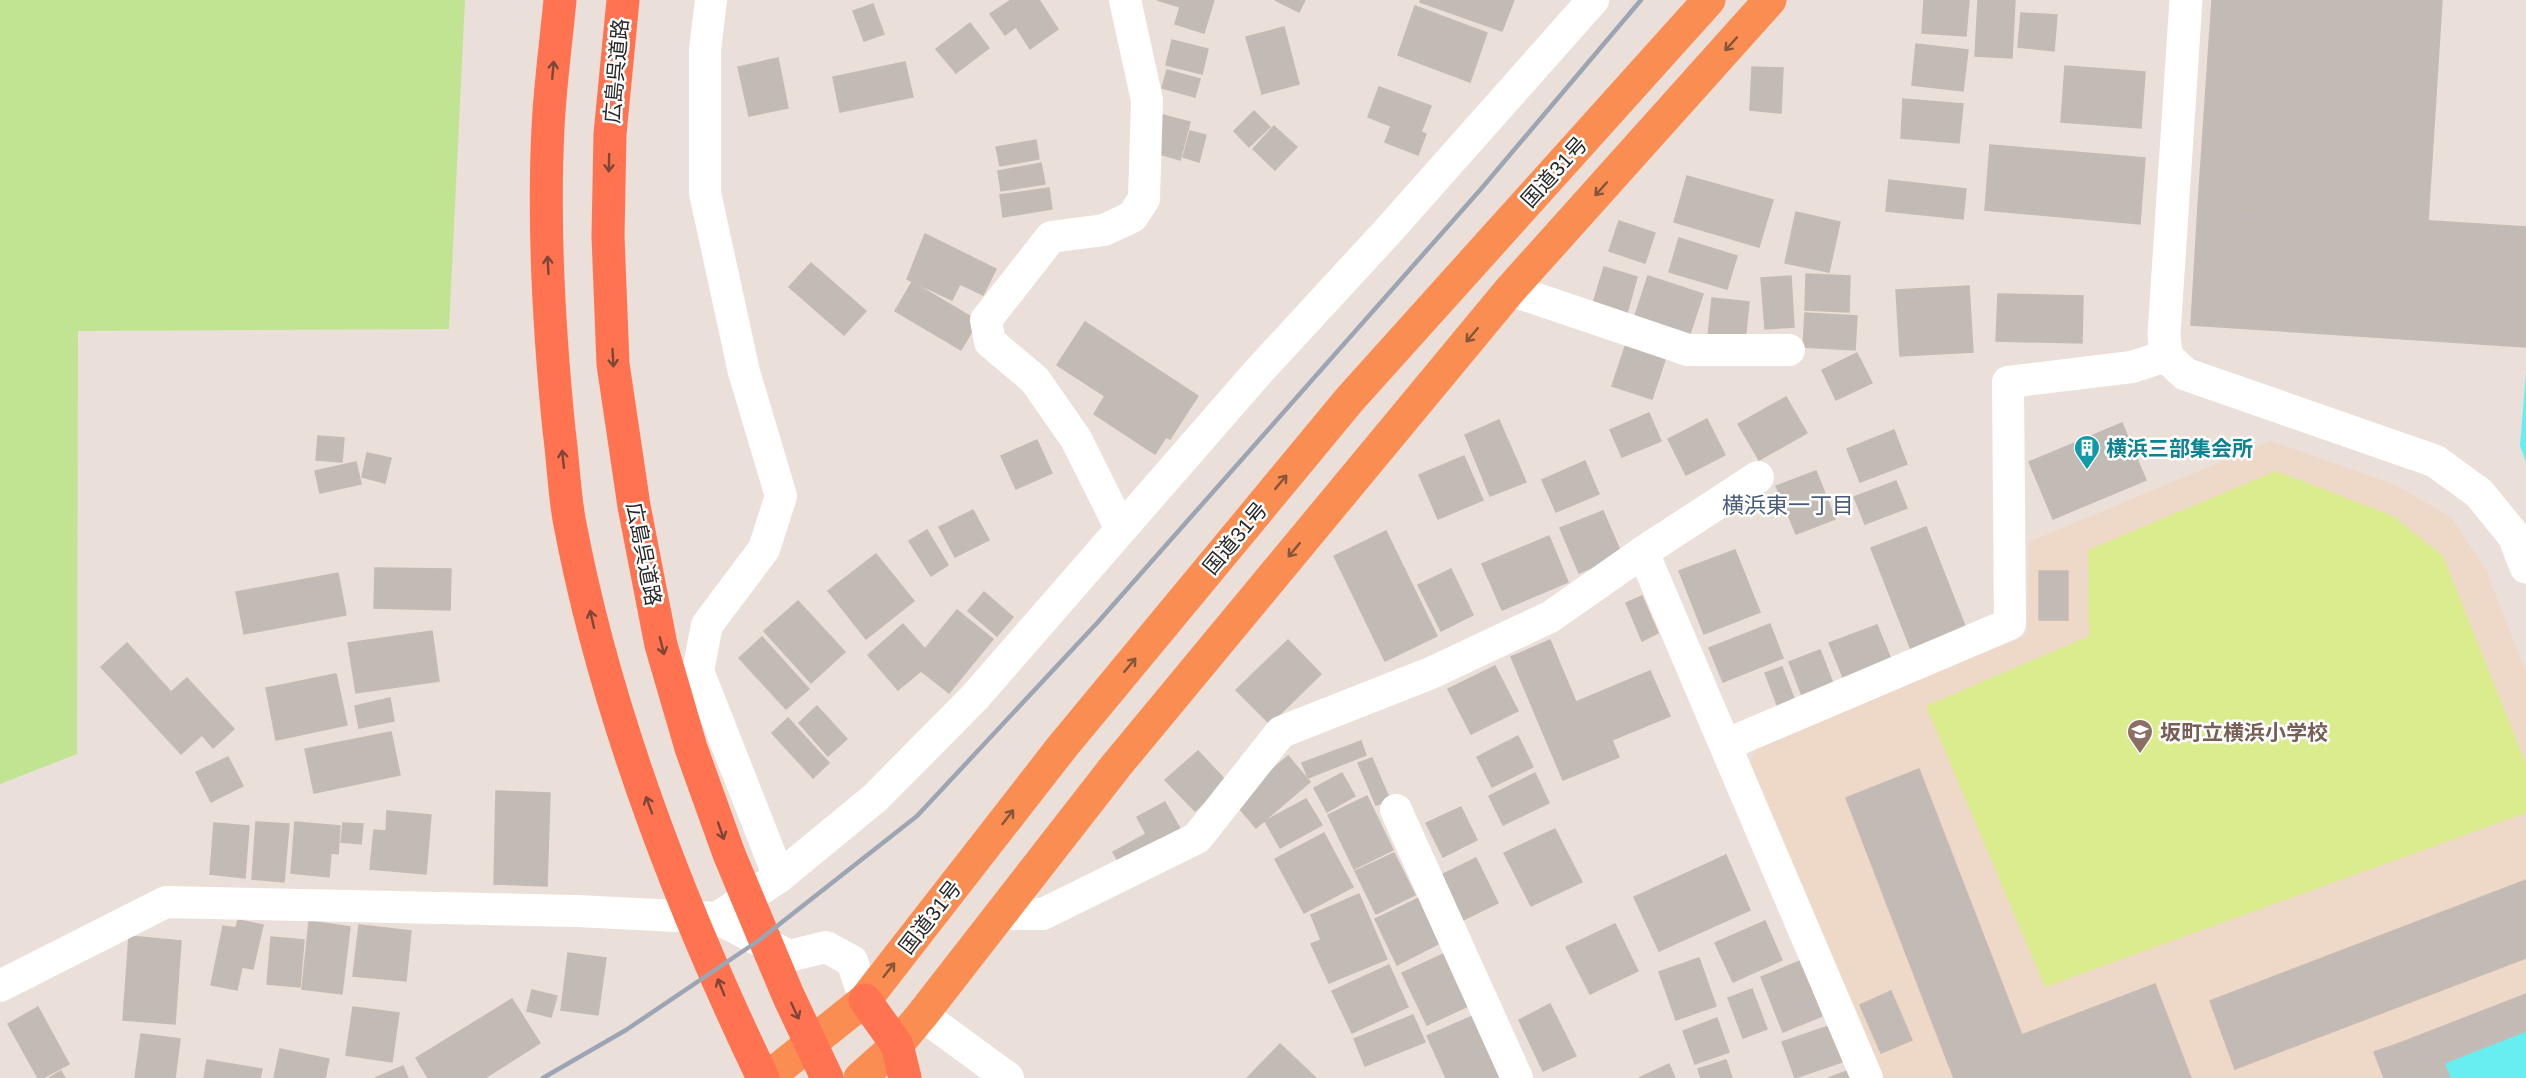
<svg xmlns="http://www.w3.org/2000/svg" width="2526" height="1078" viewBox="0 0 2526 1078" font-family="Helvetica,'Noto Sans JP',sans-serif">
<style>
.education{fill:#eed8c7}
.green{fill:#c1e493}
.pitch{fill:#daec8e}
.water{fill:#68edf1}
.building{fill:#c2bbb5;stroke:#c6bbb3;stroke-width:1.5}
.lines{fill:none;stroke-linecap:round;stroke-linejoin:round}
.minor{stroke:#fff;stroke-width:32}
.tertiary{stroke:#fff;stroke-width:33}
.trunk{stroke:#fa8e52;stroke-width:33}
.motorway{stroke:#ff7350;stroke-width:33}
.rail{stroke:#9ca5b3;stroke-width:4.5}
.oneway{stroke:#86563b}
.oneway2{stroke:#7e4638}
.labels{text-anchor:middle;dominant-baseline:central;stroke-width:5;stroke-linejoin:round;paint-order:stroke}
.street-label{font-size:21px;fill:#282828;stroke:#fff}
.culture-label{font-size:21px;font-weight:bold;fill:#0d838f;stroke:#fff;text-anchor:start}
.education-label{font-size:21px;font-weight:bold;fill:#785e54;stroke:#fff;text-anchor:start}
.neighbourhood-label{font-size:22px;fill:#485c79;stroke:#fff}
</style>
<rect width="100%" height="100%" fill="#ebdfd9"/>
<polygon class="education" points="2271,441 2395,485 2451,517 2485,568 2526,672 2526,1078 1883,1078 1749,764 1758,747 2027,635 2029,542"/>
<polygon class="green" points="0,0 465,0 449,329 78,331 77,754 0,784"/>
<polygon class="pitch" points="2276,471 2393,516 2443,556 2526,764 2526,813 2045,987 1926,706 2089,636 2088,550"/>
<g class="water">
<polygon points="2526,372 2526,462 2520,446"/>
<polygon points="2526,1031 2526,1078 2450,1078 2444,1063"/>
</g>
<g class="building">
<polygon points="1011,0 1039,0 1058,29 1030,49 1016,27 1005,35 990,14"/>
<polygon points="1157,0 1214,0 1204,33 1175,24 1180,7"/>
<polygon points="1275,0 1305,0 1299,12"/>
<polygon points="1421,0 1514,0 1502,31 1420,2"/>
<polygon points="1924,0 1969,0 1966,36 1922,33"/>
<polygon points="1978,0 2015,0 2012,58 1975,56"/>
<polygon points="2212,0 2442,0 2428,221 2198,206"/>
<polygon points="873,4 884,34 864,41 853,11"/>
<polygon points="1415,6 1487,33 1470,82 1398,55"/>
<polygon points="2021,13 2057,15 2054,51 2018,47"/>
<polygon points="970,23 989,48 956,73 936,49"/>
<polygon points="1284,27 1299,84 1262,94 1246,37"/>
<polygon points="1172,40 1208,49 1202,74 1166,65"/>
<polygon points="1916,44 1968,50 1963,91 1912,85"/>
<polygon points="778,58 788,108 749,116 738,67"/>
<polygon points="905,62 913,97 840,112 833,77"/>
<polygon points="2065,66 2145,72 2141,128 2061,122"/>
<polygon points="1752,67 1783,68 1781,113 1750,110"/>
<polygon points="1167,70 1200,79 1195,97 1162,88"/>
<polygon points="1379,87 1431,106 1421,132 1426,134 1418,155 1385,142 1391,126 1368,117"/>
<polygon points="1903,99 1963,104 1959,143 1901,138"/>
<polygon points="1254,111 1270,127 1249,147 1234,131"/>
<polygon points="1163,115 1190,122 1180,160 1153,152"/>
<polygon points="1274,126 1297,147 1275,170 1253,149"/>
<polygon points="1190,131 1206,135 1199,162 1183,157"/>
<polygon points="1036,140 1039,159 1000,166 996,147"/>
<polygon points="1990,145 2145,158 2140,224 1985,210"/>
<polygon points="1041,163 1045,184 1001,191 998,171"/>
<polygon points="1687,176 1773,200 1759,247 1674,222"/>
<polygon points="1889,180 1966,189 1963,219 1886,211"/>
<polygon points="1049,188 1052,209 1003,217 1000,195"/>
<polygon points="2198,206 2526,227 2526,347 2191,325"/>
<polygon points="1796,212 1840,222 1829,272 1785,263"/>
<polygon points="1619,221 1655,233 1645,263 1609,251"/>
<polygon points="925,234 996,269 983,295 960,284 952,300 907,279"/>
<polygon points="1679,238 1737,256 1727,289 1669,272"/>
<polygon points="811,263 866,311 844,335 789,287"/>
<polygon points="1604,267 1637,277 1626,317 1592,307"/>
<polygon points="1806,274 1850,276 1849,312 1805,310"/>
<polygon points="1648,276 1703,294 1687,343 1632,325"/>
<polygon points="1791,276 1794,327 1765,329 1761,278"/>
<polygon points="912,282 978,321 961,350 895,311"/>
<polygon points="1969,286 1973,352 1900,356 1896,290"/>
<polygon points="1998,294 2083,296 2082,343 1996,341"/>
<polygon points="1712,298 1749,302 1745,341 1708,336"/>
<polygon points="1805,313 1857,316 1855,350 1803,347"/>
<polygon points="1085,322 1198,396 1170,439 1166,437 1155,454 1094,414 1105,396 1057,365"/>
<polygon points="1628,338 1668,351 1652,399 1612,386"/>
<polygon points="1857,353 1872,383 1836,400 1822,370"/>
<polygon points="1786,397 1807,433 1759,460 1738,424"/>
<polygon points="1649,413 1661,441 1622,457 1610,430"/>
<polygon points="1707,419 1725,455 1686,475 1668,439"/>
<polygon points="1499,420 1526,482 1490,496 1465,435"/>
<polygon points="2122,423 2146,480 2053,519 2029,462"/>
<polygon points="1894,430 1907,464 1860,482 1847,449"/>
<polygon points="318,436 344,438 342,462 316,460"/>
<polygon points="1037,440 1052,473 1016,489 1001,456"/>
<polygon points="367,453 391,458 385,483 362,477"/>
<polygon points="1464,456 1483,500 1438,519 1419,475"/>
<polygon points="1585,461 1599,494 1556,512 1542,480"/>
<polygon points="356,462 361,484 320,493 315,471"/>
<polygon points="1816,471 1835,519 1796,534 1776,486"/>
<polygon points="1896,481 1907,508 1865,524 1854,497"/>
<polygon points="973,510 989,540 955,557 939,527"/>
<polygon points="1603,511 1622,555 1579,573 1560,528"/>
<polygon points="1926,527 1967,631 1912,652 1871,548"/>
<polygon points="927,530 948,565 931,576 909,541"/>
<polygon points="1386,531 1437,636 1385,661 1334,556"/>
<polygon points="1549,536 1568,582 1502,610 1482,564"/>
<polygon points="1735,550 1760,612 1704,634 1679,571"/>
<polygon points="876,554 914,601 866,639 828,591"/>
<polygon points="375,568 451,569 450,610 374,608"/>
<polygon points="1451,569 1473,615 1441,631 1418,585"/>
<rect x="2039" y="571" width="29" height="49"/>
<polygon points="338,573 346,615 244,634 236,592"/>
<polygon points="984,592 1013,617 997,636 968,611"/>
<polygon points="1642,596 1658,633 1642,641 1626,603"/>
<polygon points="798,601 845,652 811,683 764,631"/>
<polygon points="957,610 993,639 949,693 921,671 898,690 868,655 903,624 925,649"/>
<polygon points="1770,624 1783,658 1723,682 1709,648"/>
<polygon points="1877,625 1893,664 1845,682 1829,643"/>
<polygon points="432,631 439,681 356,693 348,643"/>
<polygon points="762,637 809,689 786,709 739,658"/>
<polygon points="1288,640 1321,674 1270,724 1236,690"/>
<polygon points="1550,640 1576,702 1650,671 1670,716 1612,740 1619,757 1563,780 1511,657"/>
<polygon points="127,643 171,692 187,678 234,729 213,748 202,735 181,754 101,667"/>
<polygon points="1820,650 1834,686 1803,698 1789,662"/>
<polygon points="1495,666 1518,711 1471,734 1448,689"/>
<polygon points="1782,667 1795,701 1778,707 1765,673"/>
<polygon points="336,674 347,725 276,740 266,688"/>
<polygon points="390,698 394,721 359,728 355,706"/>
<polygon points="817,706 847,739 828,756 799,723"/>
<polygon points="788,718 829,763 813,778 772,733"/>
<polygon points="391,732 400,775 314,793 305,749"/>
<polygon points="1518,736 1533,767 1492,787 1477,757"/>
<polygon points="1361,741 1366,755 1308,778 1302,763"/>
<polygon points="1198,751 1227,782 1195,811 1165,780"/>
<polygon points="1288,756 1310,782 1256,828 1234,802"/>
<polygon points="228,757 243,786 211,802 196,772"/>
<polygon points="1372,758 1390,800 1376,805 1358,763"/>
<polygon points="1919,769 2022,1035 1948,1063 1846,798"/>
<polygon points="1342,773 1355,796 1327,812 1314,788"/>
<polygon points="1535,773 1549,803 1503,825 1489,796"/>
<polygon points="496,791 550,793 547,886 494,884"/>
<polygon points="1367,796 1393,850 1354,869 1328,815"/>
<polygon points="1306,799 1322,825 1280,848 1265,821"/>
<polygon points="1165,802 1184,836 1123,870 1113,852 1146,834 1137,817"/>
<polygon points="1461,807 1477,840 1443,857 1426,823"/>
<polygon points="387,811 431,815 426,874 370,869 374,830 386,831"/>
<polygon points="256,822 289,824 284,882 252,879"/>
<polygon points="295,822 340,826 338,854 331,853 329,877 291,873"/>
<polygon points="214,823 249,826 245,878 210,874"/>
<polygon points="343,823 363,824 361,844 341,842"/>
<polygon points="1555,829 1582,882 1531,906 1504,853"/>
<polygon points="1324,833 1353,887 1304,913 1275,859"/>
<polygon points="1394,853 1415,895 1376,914 1355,871"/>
<polygon points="1726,855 1750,910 1659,951 1634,897"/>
<polygon points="1476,858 1498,903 1461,921 1439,876"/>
<polygon points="2526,880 2526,958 2235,1069 2210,1001"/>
<polygon points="1359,894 1387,959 1329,983 1311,944 1321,940 1311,915"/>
<polygon points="1423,896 1446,940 1397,965 1375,919"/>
<polygon points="238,920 263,925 253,969 242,967 237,990 211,985 223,926 236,928"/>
<polygon points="309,921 350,927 342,994 302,989"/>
<polygon points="1765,921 1782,960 1733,982 1715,943"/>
<polygon points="1615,924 1638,971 1590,994 1566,947"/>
<polygon points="359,925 411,931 406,981 353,976"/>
<polygon points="129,936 181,941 175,1024 123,1020"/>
<polygon points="271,937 304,940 300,987 267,984"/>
<polygon points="1450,951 1475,1003 1427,1025 1402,973"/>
<polygon points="568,953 606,958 598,1015 561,1010"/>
<polygon points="1699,958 1716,1006 1676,1020 1659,972"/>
<polygon points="1800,961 1822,1016 1783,1032 1761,977"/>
<polygon points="1389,965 1408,1007 1352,1033 1332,991"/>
<polygon points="2155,984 2191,1078 1954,1078 1948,1063"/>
<polygon points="1752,989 1767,1029 1743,1038 1728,998"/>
<polygon points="532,990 557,996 551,1017 527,1011"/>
<polygon points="1891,991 1912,1040 1881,1053 1860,1005"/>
<polygon points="2526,994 2526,1031 2444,1063 2450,1078 2414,1078 2400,1043"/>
<polygon points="512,999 540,1043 485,1078 428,1078 416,1058"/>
<polygon points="1550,1004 1576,1056 1543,1071 1519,1020"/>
<polygon points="38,1007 69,1064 43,1078 38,1078 8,1024"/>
<polygon points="353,1007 399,1013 392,1062 346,1055"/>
<polygon points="1413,1015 1425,1042 1365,1066 1354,1039"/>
<polygon points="1475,1015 1501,1076 1495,1078 1446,1078 1427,1036"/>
<polygon points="1717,1018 1729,1052 1695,1064 1683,1031"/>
<polygon points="1829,1026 1842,1062 1795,1078 1782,1042"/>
<polygon points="141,1034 180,1039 175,1078 135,1078"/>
<polygon points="2400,1043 2414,1078 2384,1078 2374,1052"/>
<polygon points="1280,1044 1316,1078 1247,1078"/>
<polygon points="280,1049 329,1059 325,1078 274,1078"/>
<polygon points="207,1060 262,1069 260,1078 204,1078"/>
<polygon points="1726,1060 1732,1078 1701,1078 1698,1069"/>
<polygon points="1669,1064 1675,1078 1639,1078"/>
<polygon points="403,1066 408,1078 375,1078"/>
<polygon points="1850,1070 1852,1078 1828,1078"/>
<polygon points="61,1071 65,1078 49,1078"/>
</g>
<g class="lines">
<g class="minor">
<polyline points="711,0 705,50 705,193 744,372 781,496 764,549 707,625 698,671 779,877"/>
<polyline points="1510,290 1688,350 1789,350"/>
<polyline points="1121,529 1076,439 1035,380 990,342 986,320 1051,237 1104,230 1132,217 1144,199 1147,100 1125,0"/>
<polyline points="1643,552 1725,745"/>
<polyline points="1396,810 1517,1078"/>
<polyline points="1001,914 1043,914 1197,838 1281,732 1431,673 1550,617 1643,552 1758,477"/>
<polyline points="717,918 789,956 826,947 852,961 865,1000"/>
<polyline points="0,986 166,902 577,911 717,918 779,877 875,798 975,697 1258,372 1388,231 1593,0"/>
<polyline points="922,1015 1008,1078"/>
<polyline points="1867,1078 1725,745 2010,624 2008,382 2132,367 2166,356"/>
</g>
<polyline class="tertiary" points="2186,0 2164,334 2166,356 2185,374 2435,461 2479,493 2514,536 2526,567"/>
<g class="trunk">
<polyline points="767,1078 865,1000 1062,747 1350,399 1709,0"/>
<polyline points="860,1078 897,1045 922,1015 1115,767 1510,290 1770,0"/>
</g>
<g class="motorway">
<path d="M560,0C556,43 550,85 548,128C543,229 549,330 559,430C563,459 564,490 569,519C605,712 678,901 763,1078"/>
<polyline points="623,0 610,134 608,236 613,364 634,506 661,645 691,748 729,854 788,995 827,1078"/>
<polyline points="865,1000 897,1045 905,1078"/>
</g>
<polyline class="rail" points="543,1078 626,1030 758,941 917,816 1098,622 1481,189 1641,0"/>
</g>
<defs><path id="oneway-shaft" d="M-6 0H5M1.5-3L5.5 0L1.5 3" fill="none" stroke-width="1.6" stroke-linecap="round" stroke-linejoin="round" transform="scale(1.5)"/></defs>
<g class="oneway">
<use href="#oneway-shaft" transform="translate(1731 44) rotate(132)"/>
<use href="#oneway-shaft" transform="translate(1601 189) rotate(132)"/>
<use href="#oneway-shaft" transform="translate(1472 335) rotate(130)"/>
<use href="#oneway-shaft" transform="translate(1281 482) rotate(-50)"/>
<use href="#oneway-shaft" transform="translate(1294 550) rotate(130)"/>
<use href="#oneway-shaft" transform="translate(1130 665) rotate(-50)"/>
<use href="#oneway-shaft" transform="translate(1008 817) rotate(-52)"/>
<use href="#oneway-shaft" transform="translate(889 970) rotate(-52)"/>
</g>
<g class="oneway2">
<use href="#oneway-shaft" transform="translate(553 70) rotate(-85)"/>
<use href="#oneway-shaft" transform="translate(609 163) rotate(91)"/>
<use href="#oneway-shaft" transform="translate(548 265) rotate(-93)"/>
<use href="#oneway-shaft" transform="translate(613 358) rotate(87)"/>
<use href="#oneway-shaft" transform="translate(563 459) rotate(-96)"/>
<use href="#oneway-shaft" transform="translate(592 619) rotate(-103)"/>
<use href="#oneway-shaft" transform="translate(662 646) rotate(76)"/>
<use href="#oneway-shaft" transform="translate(649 805) rotate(-110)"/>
<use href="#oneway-shaft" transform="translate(721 831) rotate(71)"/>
<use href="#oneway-shaft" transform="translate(721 987) rotate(-112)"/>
<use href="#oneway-shaft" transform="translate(795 1011) rotate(65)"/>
</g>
<defs>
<symbol id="building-pin" viewBox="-11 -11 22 30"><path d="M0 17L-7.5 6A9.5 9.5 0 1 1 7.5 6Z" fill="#0f9aa8" stroke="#fff"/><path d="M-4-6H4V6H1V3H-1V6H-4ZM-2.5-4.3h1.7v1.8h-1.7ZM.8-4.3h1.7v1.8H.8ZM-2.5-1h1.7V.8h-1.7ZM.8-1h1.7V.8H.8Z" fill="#fff"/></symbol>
<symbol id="school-pin" viewBox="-11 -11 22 30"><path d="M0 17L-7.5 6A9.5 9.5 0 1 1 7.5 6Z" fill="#8d6e63" stroke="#fff"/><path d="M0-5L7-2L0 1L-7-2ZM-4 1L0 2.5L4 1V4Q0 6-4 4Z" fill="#fff"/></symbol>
</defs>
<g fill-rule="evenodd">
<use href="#building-pin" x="2072" y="433" width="30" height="40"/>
<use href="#school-pin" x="2125" y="717" width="30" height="40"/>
</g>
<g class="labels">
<g class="street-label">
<text transform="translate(616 71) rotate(-85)">広島呉道路</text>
<text transform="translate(1554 172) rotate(-48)">国道31号</text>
<text transform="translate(1235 538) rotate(-50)">国道31号</text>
<text transform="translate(644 554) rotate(79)">広島呉道路</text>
<text transform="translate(930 917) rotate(-52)">国道31号</text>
</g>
<g class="culture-label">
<text x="2106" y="448">横浜三部集会所</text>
</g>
<g class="education-label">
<text x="2160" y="732">坂町立横浜小学校</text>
</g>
<g class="neighbourhood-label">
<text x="1788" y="505">横浜東一丁目</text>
</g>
</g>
</svg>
